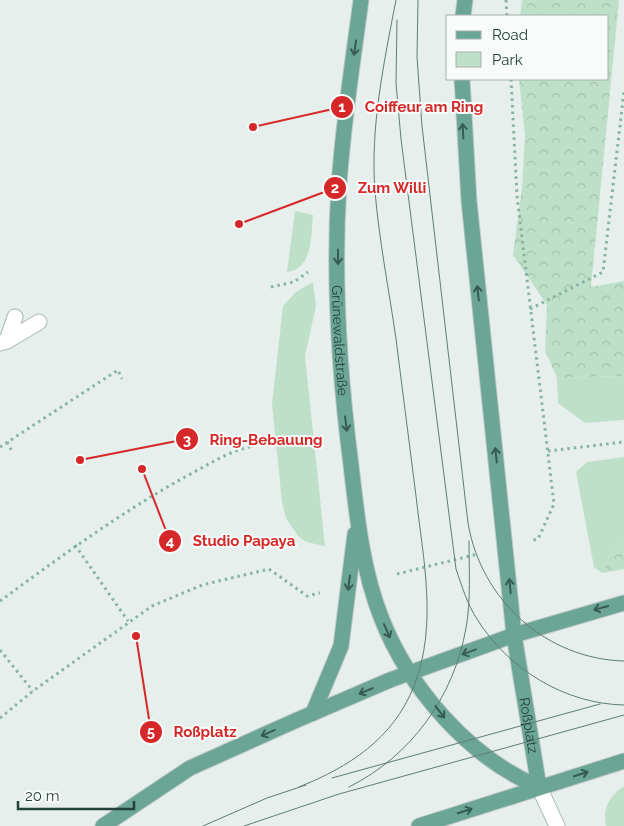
<svg xmlns="http://www.w3.org/2000/svg" width="624" height="826" viewBox="0 0 624 826" font-family="Raleway,sans-serif">
<style>
.green{fill:#bfe0c8}
.forest{fill:url(#forest-crowns)}
.lines{fill:none;stroke-linecap:round;stroke-linejoin:round}
.minor-casing{stroke:#a8b8b2;stroke-width:17}
.major-casing{stroke:#c2cac8;stroke-width:17}
.path{stroke:#86b3a5;stroke-width:3;stroke-dasharray:2.5 4;stroke-linecap:butt}
.minor{stroke:#fff;stroke-width:15}
.major{stroke:#6aa596;stroke-width:15}
.tram{stroke:#5f7d75;stroke-width:1}
.oneway{stroke:#365b51}
.labels{text-anchor:middle;dominant-baseline:central;stroke-width:4;stroke-linejoin:round;paint-order:stroke}
.street-label{font-size:14px;fill:#24423a;stroke:#f7fbf9}
.leader{fill:none;stroke:#d62828;stroke-width:2}
.callout-dot{fill:#d62828;stroke:#f7fbf9;stroke-width:2}
.mark-label{font-size:15px;text-anchor:middle;font-weight:bold;fill:#fff}
.callout-label{font-size:15px;text-anchor:middle;font-weight:bold;fill:#d62828;stroke:#f7fbf9;stroke-width:4;stroke-linejoin:round;paint-order:stroke}
</style>
<defs>
<pattern id="forest-crowns" width="20" height="18" patternUnits="userSpaceOnUse" patternTransform="scale(1.25)"><rect width="20" height="18" fill="#bfe0c8"/><path d="M2 6a3 3 0 1 1 6 0M12 15a3 3 0 1 1 6 0" fill="none" stroke="#a4c1ad"/></pattern>
</defs>
<rect width="100%" height="100%" fill="#e6efeb"/>
<g class="green">
<path d="M295,211L313,215C311,236 313,269 287,272Z"/>
<polygon points="313,282 316,306 305,356 325,546 306,542 298,536 286,518 282,502 272,404 283,306 296,292"/>
<polygon points="624,376 624,420 585,423 558,403 557,378"/>
<polygon points="624,457 624,543 611,553 602,573 594,567 576,472 587,462"/>
<path d="M624,786V826H606C602,809 610,795 624,786Z"/>
</g>
<g class="forest">
<polygon points="522,0 619,0 591,287 624,281 624,376 557,378 545,350 547,305 513,255 522,188 525,136 519,79 608,79 608,16 520,16"/>
<polygon points="624,543 624,569 602,573 611,553"/>
</g>
<g class="lines">
<defs>
<g id="minor">
<polyline points="7,341 15,317"/>
<polyline points="0,343 7,341 39,322"/>
<polyline points="539,787 557,826"/>
</g>
<g id="major">
<path id="s1" d="M361,0C353,61 343,123 339,185C333,278 339,372 351,465C357,516 362,569 381,617C408,687 469,758 539,787"/>
<polyline points="463,16 465,0"/>
<path id="s2" d="M462,79L469,201L514,635L539,787"/>
<polyline points="313,713 341,646 355,534"/>
<polyline points="103,826 190,768 297,720 390,680 514,635 624,603"/>
<polyline points="419,826 624,761"/>
</g>
</defs>
<use href="#minor" class="minor-casing"/>
<use href="#major" class="major-casing"/>
<g class="path">
<polyline points="506,0 507,16"/>
<polyline points="511,79 517,196 554,504 538,539 533,540"/>
<polyline points="271,287 294,282 308,272"/>
<polyline points="530,309 603,272 624,91"/>
<polyline points="7,442 12,451"/>
<polyline points="0,447 118,370 122,379"/>
<polyline points="548,451 624,442"/>
<polyline points="75,545 128,621"/>
<polyline points="397,574 478,554"/>
<path d="M0,601C60,557 120,513 185,477C208,465 228,451 254,446"/>
<polyline points="0,650 33,691"/>
<polyline points="0,718 33,691 152,606 202,585 269,569 307,596 320,593"/>
</g>
<use href="#minor" class="minor"/>
<use href="#major" class="major"/>
<g class="tram">
<path d="M418,0L417,57L422,126L468,523C481,600 546,659 624,661"/>
<path d="M397,20L396,83L401,139L456,569C462,586 467,604 477,619C508,669 565,704 624,705"/>
<polyline points="332,778 600,704"/>
<path d="M299,787C349,767 393,739 414,686C438,625 423,559 416,496C409,444 403,391 396,339C389,290 379,240 375,191C370,128 384,62 396,0"/>
<path d="M349,787C411,756 454,697 466,628C471,600 469,570 469,541"/>
<polyline points="203,826 267,798 306,785"/>
<polyline points="244,826 339,794 624,715"/>
</g>
</g>
<defs><path id="oneway-shaft" d="M-6 0H5M1.5-3L5.5 0L1.5 3" fill="none" stroke-width="1.6" stroke-linecap="round" stroke-linejoin="round" transform="scale(1.25)"/></defs>
<g class="oneway">
<use href="#oneway-shaft" transform="translate(355 48) rotate(98)"/>
<use href="#oneway-shaft" transform="translate(463 131) rotate(-93)"/>
<use href="#oneway-shaft" transform="translate(338 257) rotate(90)"/>
<use href="#oneway-shaft" transform="translate(478 293) rotate(-96)"/>
<use href="#oneway-shaft" transform="translate(346 424) rotate(83)"/>
<use href="#oneway-shaft" transform="translate(496 455) rotate(-96)"/>
<use href="#oneway-shaft" transform="translate(349 583) rotate(97)"/>
<use href="#oneway-shaft" transform="translate(510 586) rotate(-95)"/>
<use href="#oneway-shaft" transform="translate(601 608) rotate(165)"/>
<use href="#oneway-shaft" transform="translate(387 631) rotate(66)"/>
<use href="#oneway-shaft" transform="translate(469 652) rotate(160)"/>
<use href="#oneway-shaft" transform="translate(366 691) rotate(157)"/>
<use href="#oneway-shaft" transform="translate(440 712) rotate(52)"/>
<use href="#oneway-shaft" transform="translate(268 733) rotate(156)"/>
<use href="#oneway-shaft" transform="translate(581 774) rotate(-17)"/>
<use href="#oneway-shaft" transform="translate(465 811) rotate(-18)"/>
</g>
<g class="labels">
<g class="street-label">
<text stroke="none"><textPath href="#s1" startOffset="342">Grünewaldstraße</textPath></text>
<text stroke="none"><textPath href="#s2" startOffset="650">Roßplatz</textPath></text>
</g>
</g>
<path class="leader" d="M253 127L342 107M239 224L335 188M80 460L187 439M142 469L170 541M136 636L151 732"/>
<g class="callout-dot">
<circle cx="253" cy="127" r="5"/>
<circle cx="239" cy="224" r="5"/>
<circle cx="80" cy="460" r="5"/>
<circle cx="142" cy="469" r="5"/>
<circle cx="136" cy="636" r="5"/>
<circle cx="342" cy="107" r="12"/>
<circle cx="335" cy="188" r="12"/>
<circle cx="187" cy="439" r="12"/>
<circle cx="170" cy="541" r="12"/>
<circle cx="151" cy="732" r="12"/>
</g>
<g class="mark-label">
<text x="342" y="112">1</text>
<text x="335" y="193">2</text>
<text x="187" y="445">3</text>
<text x="170" y="546">4</text>
<text x="151" y="737">5</text>
</g>
<g class="callout-label">
<text x="424" y="112">Coiffeur am Ring</text>
<text x="392" y="193">Zum Willi</text>
<text x="266" y="445">Ring-Bebauung</text>
<text x="244" y="546">Studio Papaya</text>
<text x="205" y="737">Roßplatz</text>
</g>
<rect x="446" y="15" width="162" height="65" fill="#f7fbf9" stroke="#a3b1ad"/>
<rect x="456" y="31" width="25" height="8" fill="#6aa596" stroke="#a3b1ad"/>
<text x="492" y="40" font-size="15" fill="#24423a">Road</text>
<rect x="456" y="52" width="25" height="15" fill="#bfe0c8" stroke="#a3b1ad"/>
<text x="492" y="65" font-size="15" fill="#24423a">Park</text>
<path d="M18 801v8h116v-8" fill="none" stroke="#24423a" stroke-width="2.5"/>
<text x="25" y="801" font-size="15" fill="#24423a" stroke="#f7fbf9" stroke-width="4" paint-order="stroke">20 m</text>
</svg>
